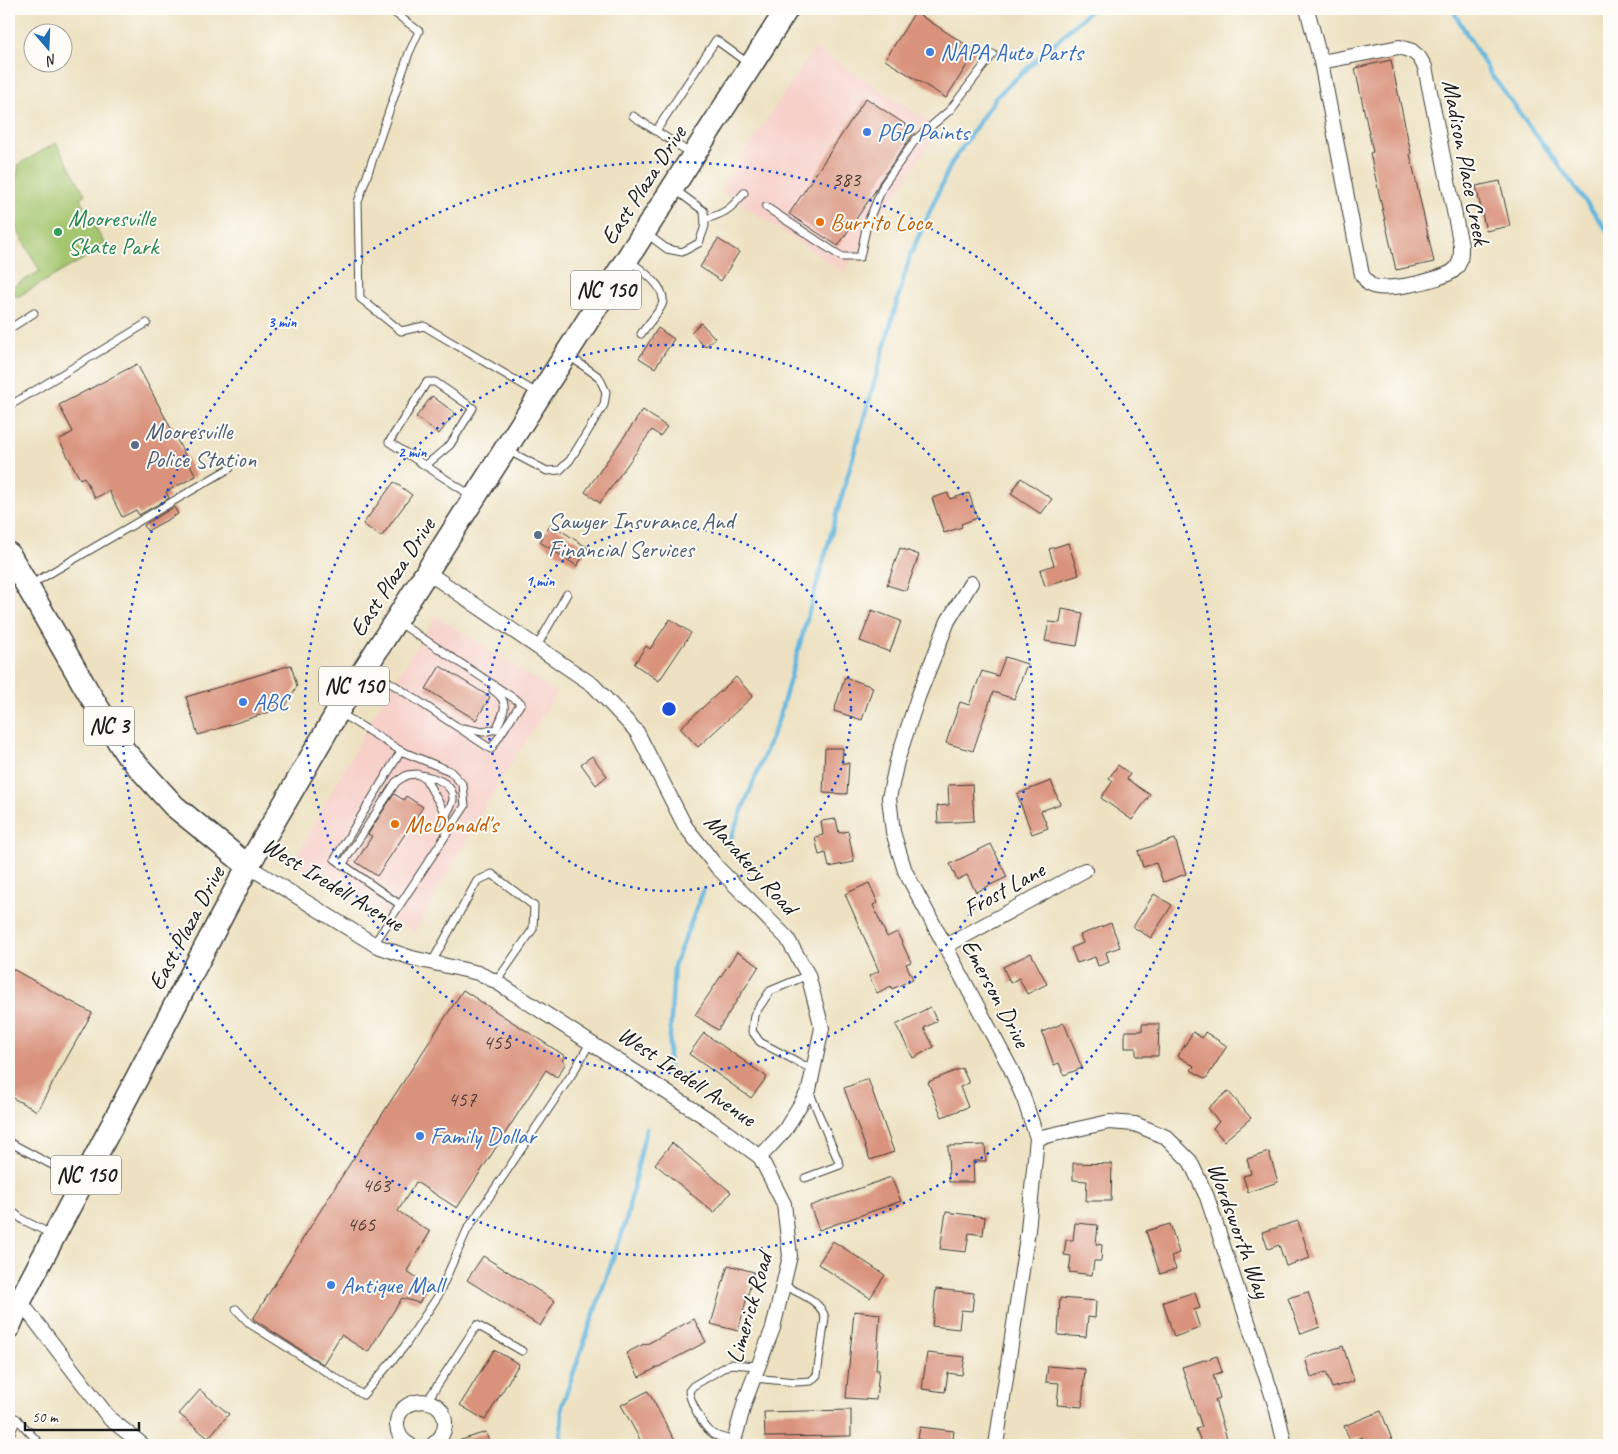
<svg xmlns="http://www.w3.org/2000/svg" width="1618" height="1454" viewBox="0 0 1618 1454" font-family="Caveat,sans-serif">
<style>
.built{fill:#f7d0ca}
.green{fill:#a5c66f;stroke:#607146}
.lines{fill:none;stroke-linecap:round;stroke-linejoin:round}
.stream{stroke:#62b6de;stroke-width:4.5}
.building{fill:#d9927b}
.service-casing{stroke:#3b3a35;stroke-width:9}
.minor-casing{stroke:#3b3a35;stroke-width:16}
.primary-casing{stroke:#3b3a35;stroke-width:25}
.path{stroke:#3b3a35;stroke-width:2.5;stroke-dasharray:4 4;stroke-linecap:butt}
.service{stroke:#fff;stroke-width:7}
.minor{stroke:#fff;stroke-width:14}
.primary{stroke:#fff;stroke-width:22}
.ring{fill:none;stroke:#1d4ed8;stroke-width:2.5;stroke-dasharray:2.5 5}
.shop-dot{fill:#3f7fe0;stroke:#fdfcf7;stroke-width:2}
.food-dot{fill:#e8710a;stroke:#fdfcf7;stroke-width:2}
.leisure-dot{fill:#2e9e5b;stroke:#fdfcf7;stroke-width:2}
.service-dot{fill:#5c6f8a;stroke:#fdfcf7;stroke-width:2}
.labels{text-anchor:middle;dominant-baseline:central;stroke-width:4;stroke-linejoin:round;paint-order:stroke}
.number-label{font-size:21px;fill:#4b3a34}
.shield{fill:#fdfcf7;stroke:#605f5e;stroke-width:1}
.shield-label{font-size:22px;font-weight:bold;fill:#1c1c1c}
.shop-label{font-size:24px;fill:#366cbe;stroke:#fdfcf7;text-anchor:start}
.street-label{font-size:24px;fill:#1c1c1c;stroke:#fdfcf7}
.leisure-label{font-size:24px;fill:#27864d;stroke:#fdfcf7;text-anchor:start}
.food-label{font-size:24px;fill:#c56008;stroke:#fdfcf7;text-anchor:start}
.service-label{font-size:24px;fill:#4e5e75;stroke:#fdfcf7;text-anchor:start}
.centre{fill:#1d4ed8;stroke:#fdfcf7;stroke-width:2.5}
.ring-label{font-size:15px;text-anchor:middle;font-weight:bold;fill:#1d4ed8;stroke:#fdfcf7;stroke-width:4;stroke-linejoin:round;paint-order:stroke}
</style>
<rect width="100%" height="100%" fill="#fdfcf7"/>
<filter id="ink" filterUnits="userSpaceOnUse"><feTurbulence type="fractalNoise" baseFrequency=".02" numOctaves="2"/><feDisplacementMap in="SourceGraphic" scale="10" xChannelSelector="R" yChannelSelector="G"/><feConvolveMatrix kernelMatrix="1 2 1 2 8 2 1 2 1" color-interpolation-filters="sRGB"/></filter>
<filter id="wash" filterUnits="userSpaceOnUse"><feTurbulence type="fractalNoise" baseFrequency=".0096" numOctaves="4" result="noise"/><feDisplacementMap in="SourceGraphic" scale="20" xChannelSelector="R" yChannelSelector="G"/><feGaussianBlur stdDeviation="1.12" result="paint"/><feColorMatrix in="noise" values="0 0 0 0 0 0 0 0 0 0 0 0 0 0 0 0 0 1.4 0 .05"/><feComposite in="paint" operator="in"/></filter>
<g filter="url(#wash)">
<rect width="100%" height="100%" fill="#ede1c1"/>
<g class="built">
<polygon points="815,47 940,129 844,272 720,190"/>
<polygon points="436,616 557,693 498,784 415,932 292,864 378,708"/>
</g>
<polygon class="green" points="56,143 85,194 80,198 81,201 106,246 17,297 11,288 40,271 10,217 19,164"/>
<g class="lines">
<g class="stream">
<polyline points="1452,9 1490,73 1609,233"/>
<polyline points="728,845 778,721 910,256 951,164 996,97 1092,9"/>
<polyline points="668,1071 674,966 704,889"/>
<polyline points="561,1445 562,1406 626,1221 646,1128"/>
</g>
</g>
<g id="blocks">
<g class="building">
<polygon points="915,12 976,51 946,98 885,60"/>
<polygon points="1391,60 1411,153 1410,154 1434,262 1396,270 1370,153 1373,152 1355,68"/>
<polygon points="866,98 915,131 880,181 875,191 838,246 789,214"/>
<polygon points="1500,181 1510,226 1486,231 1476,186"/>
<polygon points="718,239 739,252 721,281 700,267"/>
<polygon points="701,323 715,338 705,347 691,332"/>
<polygon points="658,328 674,339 655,368 639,358"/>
<polygon points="137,364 196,476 166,492 169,498 139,515 136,510 122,517 109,491 95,498 84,477 80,479 59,440 73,432 59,405"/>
<polygon points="432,396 455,413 439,434 416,417"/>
<polygon points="643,410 667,427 660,436 652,430 600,503 585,492"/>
<polygon points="1021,478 1052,499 1041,514 1011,494"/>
<polygon points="394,482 412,495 381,537 363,524"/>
<polygon points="948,493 950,499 969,493 977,518 961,524 962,527 944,533 932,498"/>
<polygon points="174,507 178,514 147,531 144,525"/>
<polygon points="551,524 588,548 577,566 540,542"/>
<polygon points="1068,543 1079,575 1045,586 1040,570 1054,565 1049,549"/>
<polygon points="900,548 919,555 906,591 887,585"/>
<polygon points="1062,609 1083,613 1077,646 1045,641 1049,622 1060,623"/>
<polygon points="872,610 901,621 890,652 860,641"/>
<polygon points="670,619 691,633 659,681 634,664 646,646 650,649"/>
<polygon points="1005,657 1027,664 1014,699 993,692 973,751 946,743 960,702 969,705 982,671 998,676"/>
<polygon points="291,665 297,686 285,707 198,735 186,697"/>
<polygon points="440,666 490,697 476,720 426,689"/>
<polygon points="736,677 753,696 698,747 680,728"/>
<polygon points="845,677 873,687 862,720 834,711"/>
<polygon points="825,748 843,748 842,763 849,763 847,794 823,793"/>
<polygon points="592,756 607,776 596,785 581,764"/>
<polygon points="1118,765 1130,774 1127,779 1150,795 1132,820 1101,798 1113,781 1109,778"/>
<polygon points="1051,781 1060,804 1041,811 1048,828 1032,834 1017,794"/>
<polygon points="972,784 974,821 938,823 937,806 949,805 948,785"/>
<polygon points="394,794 404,800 406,796 423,807 377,876 356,862 372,836 368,834"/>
<polygon points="836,819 839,833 848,831 854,862 829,867 826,853 819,855 815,837 823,835 821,821"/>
<polygon points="1175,839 1186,874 1163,882 1156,863 1143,867 1138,851"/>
<polygon points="991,844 1007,877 976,892 967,875 957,880 950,864"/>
<polygon points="869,883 878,903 873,905 887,937 897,932 911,962 906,964 913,979 892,989 891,986 877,993 869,976 879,971 845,894"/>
<polygon points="1154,894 1172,905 1151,938 1133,927"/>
<polygon points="1111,923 1120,947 1106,952 1109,962 1098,966 1095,957 1077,963 1071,948 1083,943 1080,935"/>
<polygon points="737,952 759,966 718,1030 695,1015"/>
<polygon points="1031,953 1047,984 1027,994 1019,978 1010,983 1003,967"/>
<polygon points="9,967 92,1013 37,1111 9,1096"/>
<polygon points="463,990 565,1056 562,1060 566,1063 557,1077 546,1070 457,1208 416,1182 398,1211 430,1232 407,1271 430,1286 419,1303 402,1298 368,1352 341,1335 323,1364 253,1319 342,1176"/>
<polygon points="930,1007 937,1021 924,1028 934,1047 913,1058 896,1025"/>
<polygon points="1064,1023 1082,1068 1064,1075 1059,1063 1054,1065 1042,1032"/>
<polygon points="1142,1024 1159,1024 1158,1056 1136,1056 1136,1048 1125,1048 1125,1031 1142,1031"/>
<polygon points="1193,1032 1202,1038 1205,1032 1227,1046 1206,1079 1191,1070 1194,1066 1178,1056"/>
<polygon points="704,1033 767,1077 751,1098 689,1054"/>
<polygon points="962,1068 969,1083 960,1087 968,1107 942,1117 928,1082"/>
<polygon points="868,1079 894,1152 870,1160 844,1088"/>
<polygon points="1228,1091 1251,1118 1224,1141 1213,1128 1219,1122 1208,1108"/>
<polygon points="672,1143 731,1192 714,1213 655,1164"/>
<polygon points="985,1145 986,1161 973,1161 974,1182 949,1182 948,1146"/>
<polygon points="1269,1152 1278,1182 1248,1192 1243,1176 1251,1174 1247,1159"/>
<polygon points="1073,1163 1112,1164 1111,1201 1086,1201 1087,1181 1073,1180"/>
<polygon points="891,1177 901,1201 819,1230 810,1206"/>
<polygon points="946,1212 985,1217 983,1235 969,1233 966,1252 940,1249"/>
<polygon points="1298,1221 1310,1258 1286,1266 1279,1245 1268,1249 1262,1232"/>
<polygon points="1075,1223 1098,1225 1096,1244 1102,1245 1101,1261 1094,1261 1092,1275 1069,1272 1071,1256 1064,1255 1066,1240 1073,1240"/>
<polygon points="1170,1224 1179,1253 1171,1256 1176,1269 1160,1274 1146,1231"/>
<polygon points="833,1241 885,1275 870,1298 818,1264"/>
<polygon points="483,1256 555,1301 540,1326 467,1280"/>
<polygon points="728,1265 754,1272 738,1331 711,1324"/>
<polygon points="936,1289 974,1293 972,1311 961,1310 959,1329 932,1326"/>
<polygon points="1195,1292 1200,1308 1194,1310 1200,1328 1174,1337 1163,1302"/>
<polygon points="1308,1292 1320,1327 1301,1334 1288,1298"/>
<polygon points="1060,1298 1096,1301 1095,1318 1088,1317 1086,1337 1058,1335"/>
<polygon points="854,1311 880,1314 876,1370 879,1370 876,1400 846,1398"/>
<polygon points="694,1319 706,1342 639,1377 626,1353 644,1344 645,1345"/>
<polygon points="1343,1346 1354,1381 1332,1388 1326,1372 1311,1377 1305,1358"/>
<polygon points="494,1350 519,1364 485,1420 460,1405"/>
<polygon points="927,1353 965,1357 962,1375 948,1373 945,1392 922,1389"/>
<polygon points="1217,1356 1222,1372 1213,1375 1220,1398 1215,1400 1229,1445 1202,1445 1196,1429 1202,1427 1182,1367"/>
<polygon points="1048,1366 1085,1369 1082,1407 1057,1405 1059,1383 1046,1382"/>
<polygon points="200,1390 229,1414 208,1438 179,1414"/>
<polygon points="648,1391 676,1443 668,1445 643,1445 621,1405"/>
<polygon points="851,1410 851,1436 765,1437 764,1412"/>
<polygon points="1381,1411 1394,1445 1365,1445 1362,1437 1350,1441 1344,1426"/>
<polygon points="920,1427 954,1431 952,1445 917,1445"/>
<polygon points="486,1432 490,1445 453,1445 452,1443"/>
</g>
</g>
</g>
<g filter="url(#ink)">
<use href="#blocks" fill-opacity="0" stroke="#3b3a35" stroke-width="1"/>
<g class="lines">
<defs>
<g id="service">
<polyline points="393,9 392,11 419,31 409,53 358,202 360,298 401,331 424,326 537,393"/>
<polyline points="633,116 690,153"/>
<polyline points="656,131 716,40 749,64"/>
<polyline points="766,207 842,257 860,257 867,224 884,184 916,139 950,110 993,54"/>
<path d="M705,219C724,214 731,209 744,193"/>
<polyline points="647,234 667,249 682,252 699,243 705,226 704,211 674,189"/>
<path d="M629,260C640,269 669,288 662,305C657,315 647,325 641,334"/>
<polyline points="9,329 34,313"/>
<polyline points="9,406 147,323"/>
<polyline points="507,450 547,471 560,470 570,460 604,405 606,392 599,377 568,355"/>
<polyline points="425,466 450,445 473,408 435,382 427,382 389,442 472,496"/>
<polyline points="30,585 230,468"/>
<polyline points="537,646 567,594"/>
<polyline points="368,668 491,749 521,703 398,622"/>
<polyline points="340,713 401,751 450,771 463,785 465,806 374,944"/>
<path d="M463,728L483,732L496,729C504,713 511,702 493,690"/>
<path d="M420,775C434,777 454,783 453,800C452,805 448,810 446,815"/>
<polyline points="342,865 396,782 407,775 417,774 425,778 446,815 446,834"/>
<polyline points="399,904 335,859 401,751"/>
<polyline points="432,962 477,881 492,874 534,906 533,929 496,982"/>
<polyline points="808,975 770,991 754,1015 752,1031 760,1042 813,1070"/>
<polyline points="9,1142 80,1180"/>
<polyline points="805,1178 840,1165 809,1091"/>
<polyline points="9,1209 23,1220 51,1234"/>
<polyline points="236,1309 250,1324 363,1395 404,1347 438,1296 467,1230 574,1071 590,1043"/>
<path d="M753,1378L796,1382L811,1381L817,1375L825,1318C821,1300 798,1293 783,1285"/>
<polyline points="427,1401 477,1325 522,1351"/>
<polyline points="9,1415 17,1419 9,1437"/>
<polyline points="17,1419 40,1444"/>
<path d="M735,1440C728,1439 721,1438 715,1435C705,1431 690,1402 689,1391L693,1386L730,1364L758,1366"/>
</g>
<g id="minor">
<path d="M1307,9L1321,62L1362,275C1364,277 1367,282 1369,284C1381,294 1441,280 1453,271C1461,265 1461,256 1461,246L1425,67L1419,57L1412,51L1399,47L1321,62"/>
<polyline points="427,572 593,685 637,732 685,826 717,867 787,938 808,975 822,1028 809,1090 785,1130 760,1157"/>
<polyline points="971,583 948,621 918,697 897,761 889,798 893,832 905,871 1011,1069 1024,1099 1037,1138 1028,1230 996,1445"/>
<polyline points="248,866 377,946 412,958 478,973 495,981 711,1121 760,1157 784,1204 790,1256 773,1328 745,1401 733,1445"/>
<polyline points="946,946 1085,870"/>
<polyline points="1037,1138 1109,1122 1135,1124 1166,1137 1190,1161 1207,1197 1276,1407 1285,1445"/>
<polyline points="20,1301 110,1419 143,1445"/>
<path d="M410,1445C404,1442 400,1437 398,1431C389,1398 443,1389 445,1422C445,1432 440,1440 432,1445"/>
</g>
<g id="primary">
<polyline points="9,554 87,690 125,752 174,806 248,866"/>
<polyline points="9,1327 20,1301 248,866 341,706 787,9"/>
</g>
</defs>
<use href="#service" class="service-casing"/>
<use href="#minor" class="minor-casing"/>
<use href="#primary" class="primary-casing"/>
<polyline class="path" points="9,302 15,294"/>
<use href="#service" class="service"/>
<use href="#minor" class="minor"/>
<use href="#primary" class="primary"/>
</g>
</g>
<g class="ring">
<circle cx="669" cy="709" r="182"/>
<circle cx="669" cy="709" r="364"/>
<circle cx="669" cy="709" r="547"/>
</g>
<g class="shop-dot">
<circle cx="930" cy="52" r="5"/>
<circle cx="867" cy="132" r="5"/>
<circle cx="243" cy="702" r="5"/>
<circle cx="420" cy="1136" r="5"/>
<circle cx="331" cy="1285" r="5"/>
</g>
<g class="food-dot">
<circle cx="820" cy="222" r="5"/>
<circle cx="395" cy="824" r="5"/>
</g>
<circle class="leisure-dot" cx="58" cy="232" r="5"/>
<g class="service-dot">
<circle cx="135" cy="445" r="5"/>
<circle cx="538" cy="535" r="5"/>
</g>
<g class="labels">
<g class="number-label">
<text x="846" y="179">383</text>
<text x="497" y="1042">455</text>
<text x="462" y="1099">457</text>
<text x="376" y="1185">463</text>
<text x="361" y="1224">465</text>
</g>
<g class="shield">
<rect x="571" y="270.5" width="70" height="39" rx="4"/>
<rect x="319" y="666.5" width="70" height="39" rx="4"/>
<rect x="84" y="706.5" width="50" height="39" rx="4"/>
<rect x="51" y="1155.5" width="70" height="39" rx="4"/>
</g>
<g class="shield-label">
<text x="606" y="290">NC 150</text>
<text x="354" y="686">NC 150</text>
<text x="109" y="726">NC 3</text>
<text x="86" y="1175">NC 150</text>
</g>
<g class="shop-label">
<text x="940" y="52">NAPA Auto Parts</text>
<text x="877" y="132">PGP Paints</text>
<text x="253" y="702">ABC</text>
<text x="430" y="1136">Family Dollar</text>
<text x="341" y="1285">Antique Mall</text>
</g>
<g class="street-label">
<text transform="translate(1466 162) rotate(79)">Madison Place Creek</text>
<text transform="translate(643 185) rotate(-57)">East Plaza Drive</text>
<text transform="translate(392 577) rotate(-57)">East Plaza Drive</text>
<text transform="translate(751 864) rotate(48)">Marakery Road</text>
<text transform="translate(333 884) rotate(31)">West Iredell Avenue</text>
<text transform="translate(1004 889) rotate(-29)">Frost Lane</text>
<text transform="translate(186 928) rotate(-62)">East Plaza Drive</text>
<text transform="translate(996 993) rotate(62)">Emerson Drive</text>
<text transform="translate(687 1076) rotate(34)">West Iredell Avenue</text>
<text transform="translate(1239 1230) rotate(70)">Wordsworth Way</text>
<text transform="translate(749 1308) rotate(-74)">Limerick Road</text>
</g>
<g class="leisure-label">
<text x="68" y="218">Mooresville<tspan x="68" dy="28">Skate Park</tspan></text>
</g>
<g class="food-label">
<text x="830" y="222">Burrito Loco</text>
<text x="405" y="824">McDonald's</text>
</g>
<g class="service-label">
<text x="145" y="431">Mooresville<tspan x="145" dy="28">Police Station</tspan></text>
<text x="548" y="521">Sawyer Insurance And<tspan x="548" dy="28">Financial Services</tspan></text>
</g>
</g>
<circle cx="669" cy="709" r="8" class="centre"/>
<g class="ring-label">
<text x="282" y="327">3 min</text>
<text x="412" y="457">2 min</text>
<text x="540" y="586">1 min</text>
</g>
<rect width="1618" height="1454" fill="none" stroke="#fdfcf7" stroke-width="30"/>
<g transform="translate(48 48) rotate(161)"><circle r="24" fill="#fdfcf7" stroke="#a3a29f"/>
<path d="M0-4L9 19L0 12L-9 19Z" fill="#1f6fb2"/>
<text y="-8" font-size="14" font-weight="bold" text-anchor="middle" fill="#1c1c1c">N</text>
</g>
<path d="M25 1422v8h114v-8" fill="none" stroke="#1c1c1c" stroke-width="2.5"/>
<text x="32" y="1422" font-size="15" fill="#1c1c1c" stroke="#fdfcf7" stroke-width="4" paint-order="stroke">50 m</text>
</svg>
